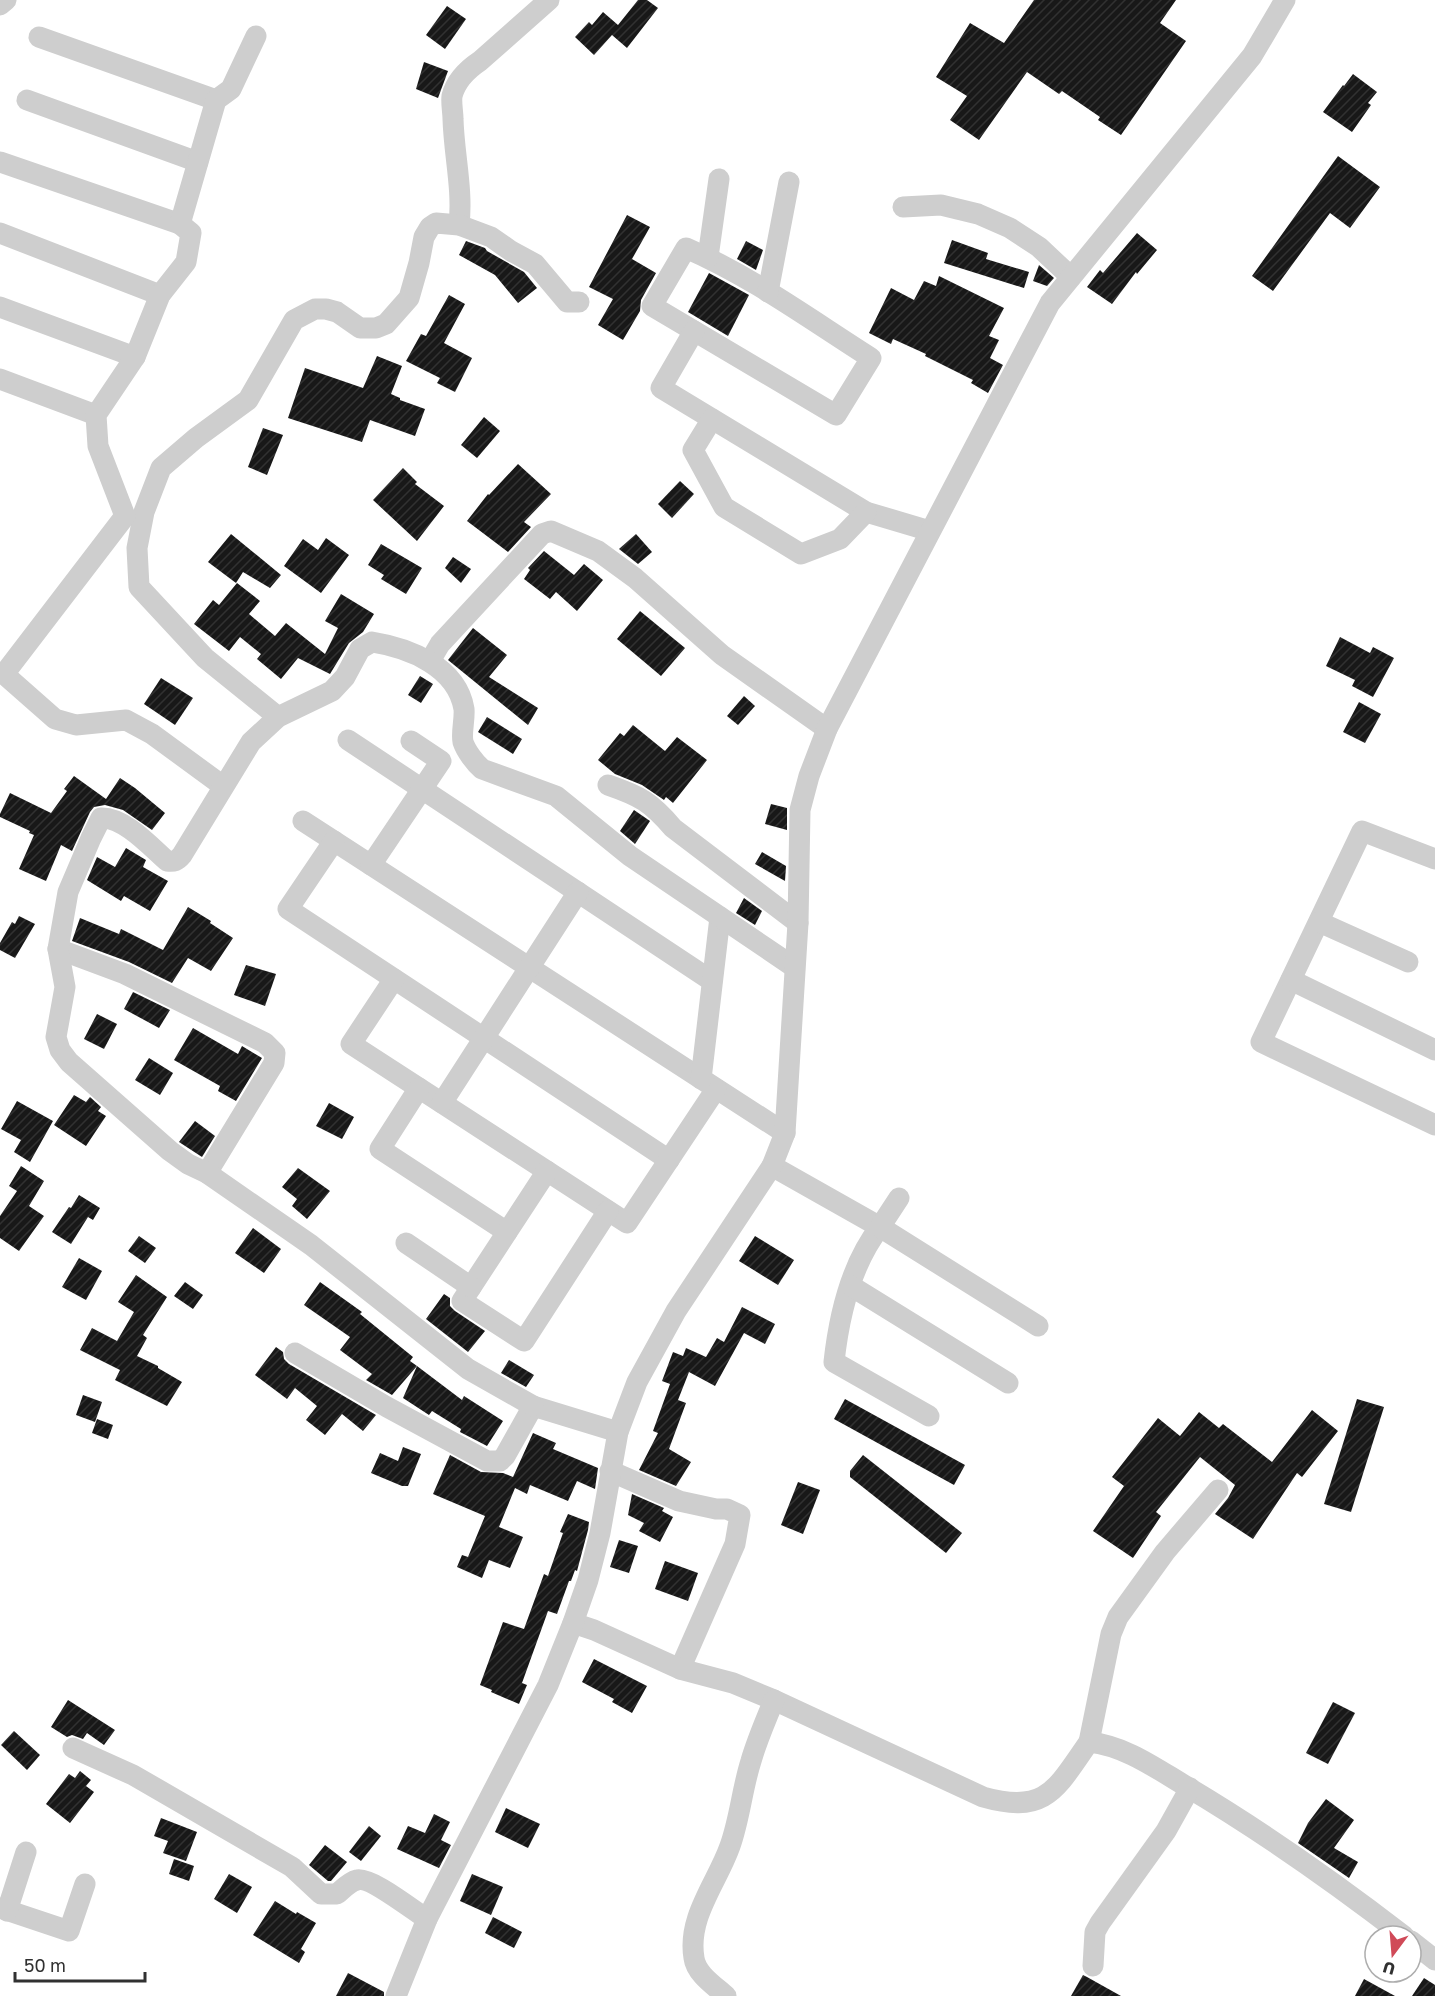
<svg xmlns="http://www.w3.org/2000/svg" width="1435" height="1996" viewBox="0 0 1435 1996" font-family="'Golos Text',sans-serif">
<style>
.building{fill:url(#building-hatch)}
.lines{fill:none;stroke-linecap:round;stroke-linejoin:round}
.minor{stroke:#cecece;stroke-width:21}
</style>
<defs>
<pattern id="building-hatch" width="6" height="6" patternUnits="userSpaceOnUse" patternTransform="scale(1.5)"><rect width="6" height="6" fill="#181818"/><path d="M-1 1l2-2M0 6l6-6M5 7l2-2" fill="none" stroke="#313131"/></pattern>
</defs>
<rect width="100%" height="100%" fill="#fff"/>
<g class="building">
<polygon points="638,0 647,0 658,8 627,48 612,35 594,55 575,37 589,22 592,25 603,12 618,25"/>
<polygon points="1034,0 1176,0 1160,23 1186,41 1121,135 1098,120 1100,117 1062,91 1059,94 1027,72 979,140 950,120 967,96 936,77 970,23 1004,43"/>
<polygon points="447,6 466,19 445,49 426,35"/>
<polygon points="424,62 448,71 438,98 416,89"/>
<polygon points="1353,74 1377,92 1368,103 1371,105 1352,132 1323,112 1343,85 1344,86"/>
<polygon points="1338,156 1380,187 1350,228 1330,213 1273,291 1252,276"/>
<polygon points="627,215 650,227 632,259 656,273 641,300 640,311 623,340 598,325 613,299 589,287"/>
<polygon points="1137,233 1157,250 1137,274 1136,272 1112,304 1087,287 1100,270 1103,273"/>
<polygon points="952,240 988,253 986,259 1029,272 1024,288 944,263"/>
<polygon points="466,241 485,248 487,251 524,272 537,288 518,303 495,275 459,255"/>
<polygon points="746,241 763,250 756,270 737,259"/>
<polygon points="1039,265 1054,278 1047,286 1033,281"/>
<polygon points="709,273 749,295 728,336 688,312"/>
<polygon points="939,276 1004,308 989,336 999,340 990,358 1003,365 988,393 971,383 973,380 925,356 926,354 893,339 891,344 869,333 891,288 914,300 924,281 936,286"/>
<polygon points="449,295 465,304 444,343 472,358 455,392 437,383 440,378 406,361 421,334 426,336"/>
<polygon points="377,356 402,366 391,394 400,398 400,400 425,409 415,436 370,420 362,442 288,418 305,368 363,388"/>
<polygon points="484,417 500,431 477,458 461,445"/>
<polygon points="263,428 283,435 267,475 248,467"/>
<polygon points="518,464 551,494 524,522 531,527 508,552 467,521 488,494 489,495"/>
<polygon points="403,468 417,482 415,484 444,506 417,541 373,500"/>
<polygon points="680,481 694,494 672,518 658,504"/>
<polygon points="231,534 281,575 270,588 243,572 236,583 208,562"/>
<polygon points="636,534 652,552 638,564 619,549"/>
<polygon points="326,538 349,555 321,593 284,566 303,539 318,550"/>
<polygon points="381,544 422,568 406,594 381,579 384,575 368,565"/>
<polygon points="544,551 574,575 584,564 603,580 577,611 556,592 550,599 524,579 530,570 528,568"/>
<polygon points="453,557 471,569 461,583 445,568"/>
<polygon points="237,583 260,601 249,614 275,636 286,623 325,654 338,628 325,621 341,594 374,614 363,632 349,643 330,674 298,658 281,679 257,659 261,654 240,637 229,651 194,624 213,600 219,605"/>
<polygon points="640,611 685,648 661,676 617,639"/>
<polygon points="473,628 507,655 489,677 538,708 528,725 448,660"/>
<polygon points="1340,637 1370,653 1373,647 1394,658 1373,697 1352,686 1355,680 1326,666"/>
<polygon points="420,676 433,684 421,703 408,695"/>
<polygon points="161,678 193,698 175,725 144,704"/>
<polygon points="744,696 755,706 738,725 727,716"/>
<polygon points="1359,702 1381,714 1365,743 1343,732"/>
<polygon points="487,717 522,739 513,754 478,732"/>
<polygon points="633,725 665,751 677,737 707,760 673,803 666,797 664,800 642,785 615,774 598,760 620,733 624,736"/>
<polygon points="74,776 106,799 120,778 135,788 165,813 152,830 123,810 105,805 94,807 90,812 72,851 61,845 46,881 19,869 34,835 29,833 30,831 0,817 0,814 10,793 51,813 67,791 64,789"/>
<polygon points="771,804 787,808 787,830 765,824"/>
<polygon points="634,810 650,821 635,844 620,831"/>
<polygon points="126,848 146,860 143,867 168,881 150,911 124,896 121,901 87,880 97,857 115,867"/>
<polygon points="762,852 786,866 785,881 755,864"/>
<polygon points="744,898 762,911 755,925 736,913"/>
<polygon points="188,907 211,921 210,923 233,938 211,971 188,958 172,983 129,962 72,941 80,918 119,934 121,929 163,950"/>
<polygon points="19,916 35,924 15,958 0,950 0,943 12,922 15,924"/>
<polygon points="246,965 276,974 265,1006 234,995"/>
<polygon points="133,992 170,1010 159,1028 124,1009"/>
<polygon points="97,1014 117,1024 104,1049 84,1039"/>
<polygon points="193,1028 238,1054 242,1046 262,1058 236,1101 218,1091 220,1086 174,1060"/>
<polygon points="149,1058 173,1073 160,1095 135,1080"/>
<polygon points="74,1095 86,1102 90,1097 101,1107 98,1111 106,1116 86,1146 54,1125"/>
<polygon points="17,1101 53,1121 30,1162 14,1152 21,1140 1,1129"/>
<polygon points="329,1103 354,1117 342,1139 316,1126"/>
<polygon points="195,1121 215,1136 202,1157 179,1142"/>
<polygon points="21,1166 44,1181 29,1206 44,1216 19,1251 0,1238 0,1216 17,1191 9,1186"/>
<polygon points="298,1168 330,1191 307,1219 292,1206 297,1199 282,1187"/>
<polygon points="79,1195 100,1208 93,1220 88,1217 71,1244 52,1232 69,1207 71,1208"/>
<polygon points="253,1228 281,1249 264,1273 235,1253"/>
<polygon points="139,1236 156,1248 145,1263 128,1251"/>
<polygon points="755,1236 794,1260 778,1285 739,1261"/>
<polygon points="79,1258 102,1271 86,1300 62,1287"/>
<polygon points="136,1275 167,1297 143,1335 147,1338 137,1356 158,1366 158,1368 182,1382 167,1406 115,1380 120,1370 80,1350 92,1328 117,1341 134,1312 118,1302"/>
<polygon points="185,1282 203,1295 193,1309 174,1296"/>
<polygon points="320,1282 362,1312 360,1314 413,1357 410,1361 417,1366 392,1395 366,1380 372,1374 340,1350 350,1337 304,1305"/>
<polygon points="444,1294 450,1298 450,1306 455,1311 485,1331 468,1352 426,1319"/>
<polygon points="742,1307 775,1324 765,1344 744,1333 715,1386 689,1372 678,1400 686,1403 669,1449 691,1462 676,1486 639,1470 658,1433 653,1431 670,1384 662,1381 673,1352 683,1356 686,1348 706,1357 717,1338 724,1342"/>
<polygon points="276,1347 283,1352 284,1359 289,1364 376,1415 363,1431 342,1414 325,1435 306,1420 317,1406 295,1388 287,1399 255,1375"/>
<polygon points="509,1360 534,1375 526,1387 501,1373"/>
<polygon points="417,1366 462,1400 464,1396 503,1421 487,1446 460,1432 461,1429 432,1411 429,1415 403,1398"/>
<polygon points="83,1395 102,1402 95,1422 76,1415"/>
<polygon points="845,1399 965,1465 954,1485 834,1419"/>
<polygon points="1357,1399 1384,1407 1351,1512 1324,1504"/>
<polygon points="1312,1410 1338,1431 1302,1477 1297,1473 1253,1539 1215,1514 1228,1498 1235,1485 1200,1457 1156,1512 1161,1516 1133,1558 1093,1531 1124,1486 1112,1477 1158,1418 1180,1436 1199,1412 1219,1428 1223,1424 1272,1462"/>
<polygon points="97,1419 113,1425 108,1439 92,1433"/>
<polygon points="533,1433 556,1443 553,1449 598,1468 595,1489 577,1481 568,1501 530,1485 527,1494 515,1488 499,1527 523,1537 510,1568 489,1560 482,1578 457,1567 462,1555 468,1557 485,1516 433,1494 450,1455 481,1472 503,1473 513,1477"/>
<polygon points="403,1447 421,1454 408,1486 402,1486 371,1473 380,1453 398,1461"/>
<polygon points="863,1455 962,1533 946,1553 850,1477 850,1471"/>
<polygon points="798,1482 820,1490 803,1534 781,1525"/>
<polygon points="632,1494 664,1508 662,1511 673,1517 660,1542 639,1531 644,1523 628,1515"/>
<polygon points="568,1514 589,1522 588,1530 577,1571 575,1570 571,1581 569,1581 557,1614 548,1611 522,1683 527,1685 519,1704 491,1692 492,1690 480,1685 503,1622 524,1629 544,1574 548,1576 563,1533 560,1532"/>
<polygon points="619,1540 638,1546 629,1573 610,1567"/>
<polygon points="665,1561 698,1573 688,1601 655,1589"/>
<polygon points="594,1659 647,1686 632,1713 612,1702 614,1699 582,1682"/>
<polygon points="68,1700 115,1730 104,1745 87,1733 83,1739 72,1735 67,1737 51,1727"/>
<polygon points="1333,1702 1355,1713 1328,1764 1306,1753"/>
<polygon points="14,1731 40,1755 27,1770 1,1745"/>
<polygon points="80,1771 91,1780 86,1786 94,1792 70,1823 46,1804 69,1774 75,1778"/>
<polygon points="1326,1799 1354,1820 1334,1848 1358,1862 1349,1878 1298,1843 1308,1823"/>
<polygon points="506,1808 540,1824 528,1848 495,1832"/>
<polygon points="434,1814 450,1822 441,1840 451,1845 439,1868 397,1849 408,1826 425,1833"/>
<polygon points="161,1818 197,1832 186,1861 163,1853 168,1841 154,1836"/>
<polygon points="369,1826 381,1836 361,1861 349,1852"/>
<polygon points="325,1845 347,1862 331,1881 328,1881 309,1865"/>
<polygon points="174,1859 194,1866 189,1881 169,1874"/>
<polygon points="229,1874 252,1887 237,1913 214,1899"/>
<polygon points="472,1874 503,1887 491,1915 460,1901"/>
<polygon points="275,1901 296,1914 297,1912 316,1923 301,1949 305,1952 299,1963 253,1935"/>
<polygon points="493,1917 522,1932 514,1948 485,1933"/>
<polygon points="348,1973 384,1992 384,1996 336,1996"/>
<polygon points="1083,1975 1087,1977 1121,1996 1071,1996"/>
<polygon points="1424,1978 1435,1985 1435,1996 1412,1996"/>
<polygon points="1364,1979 1395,1996 1355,1996"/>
</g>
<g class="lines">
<g class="minor">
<polyline points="0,5 6,0"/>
<polyline points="39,37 216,100"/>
<polyline points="27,100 198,162"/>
<polyline points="0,162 180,224"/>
<polyline points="903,207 941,205 978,214 1010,228 1039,247 1071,277"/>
<path d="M459,225C463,189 454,155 453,119C453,112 451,103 452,96C456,80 468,69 480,61L549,0"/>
<polyline points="0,233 160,295"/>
<path d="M686,248C751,276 811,320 871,358L836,415L652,306Z"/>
<polyline points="708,257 719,179"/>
<polyline points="768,292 789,182"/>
<polyline points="0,307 135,357"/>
<polyline points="694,331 661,388 866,512 930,531"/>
<polyline points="0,379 96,415"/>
<polyline points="712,419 693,450 724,507 801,554 840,539 866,512"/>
<polyline points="430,661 440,644 542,534 551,531 598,551 635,578 722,655 827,729"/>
<polyline points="278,717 205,658 139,587 137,548 144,512 161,468 196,438 248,400 294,320 315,309 326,309 337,312 360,328 376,328 386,324 409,298 419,263 424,237 430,227 436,223 459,225 491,237 511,251 535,264 567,302 579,302"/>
<polyline points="348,740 712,981"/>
<path d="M608,785C640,796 651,802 673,828L798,923"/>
<polyline points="223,786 152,734 126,720 76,725 55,719 4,674 125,516 98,446 96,415 135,357 160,295 186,262 191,233 180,224 216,100 231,89 256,36"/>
<polyline points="303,821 785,1133"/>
<polyline points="334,841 288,909 669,1160"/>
<polyline points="1435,859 1362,831 1261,1042 1435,1125"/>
<polyline points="371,865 441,761 411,741"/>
<polyline points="1319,922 1408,962"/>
<polyline points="58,949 125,974 265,1043 275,1053 274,1063 207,1173"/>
<polyline points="394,979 351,1044 627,1223 716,1089"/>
<polyline points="1291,980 1435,1050"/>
<polyline points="701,1079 720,917"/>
<polyline points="419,1088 380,1149 507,1232"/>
<polyline points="442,1103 578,892"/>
<path d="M772,1166L880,1227C851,1264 839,1316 834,1362L929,1416"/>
<polyline points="547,1171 462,1301 524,1341 608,1211"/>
<polyline points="899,1198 880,1227 1038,1326"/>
<polyline points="406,1243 471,1287"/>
<polyline points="851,1286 1008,1383"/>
<polyline points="295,1353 387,1407 487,1461 500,1461 505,1456 533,1406 618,1432"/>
<path d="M533,1406L468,1369L311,1245L207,1173L188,1164L170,1151L69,1062L60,1050L56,1037L65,987L58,949L68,892L91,838L101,818C124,817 150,846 167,861C174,862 177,861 182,855L251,742L278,717L332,691L345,677L360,649L372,642C410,648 457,667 464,709C465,720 461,732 463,742C466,751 475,763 482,769L556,796L630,856L794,967"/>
<polyline points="610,1471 679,1501 716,1509 727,1509 740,1515 735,1544 680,1669"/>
<path d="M573,1623L594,1630L680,1669L733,1683L774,1700L983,1797C1046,1815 1056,1789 1089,1742C1125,1746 1154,1767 1184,1785C1260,1830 1334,1882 1404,1936"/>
<polyline points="1089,1742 1111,1634 1118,1617 1165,1552 1218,1490"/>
<path d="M73,1748L133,1775L292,1867L321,1894H337C343,1889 349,1882 357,1880C370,1876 414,1911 427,1919"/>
<polyline points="0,1908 69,1931 85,1884"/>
<polyline points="7,1911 26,1852"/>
<polyline points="1411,1941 1435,1960"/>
<polyline points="1093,1966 1095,1932 1100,1923 1166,1831 1190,1788"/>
<polyline points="396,1996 427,1919 548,1685 573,1623 588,1580 600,1533 618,1432 637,1382 676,1311 772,1166 785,1133 798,923 800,810 809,776 827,729 1050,303 1252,56 1285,0"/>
<path d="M726,1996C715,1986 696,1974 694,1958C687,1917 717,1883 730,1846C740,1818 742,1789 751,1761C757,1740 766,1720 774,1700"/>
</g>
</g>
<g transform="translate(1393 1954) rotate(196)"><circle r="28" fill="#ffffff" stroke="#adadad" stroke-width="1.5"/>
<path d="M0-4.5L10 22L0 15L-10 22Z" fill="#d04a58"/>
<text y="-9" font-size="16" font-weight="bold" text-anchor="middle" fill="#313131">U</text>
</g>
<path d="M15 1972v9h130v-9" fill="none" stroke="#313131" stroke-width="3"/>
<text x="24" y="1972" font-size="18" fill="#313131" stroke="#ffffff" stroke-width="4.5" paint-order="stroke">50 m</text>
</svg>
